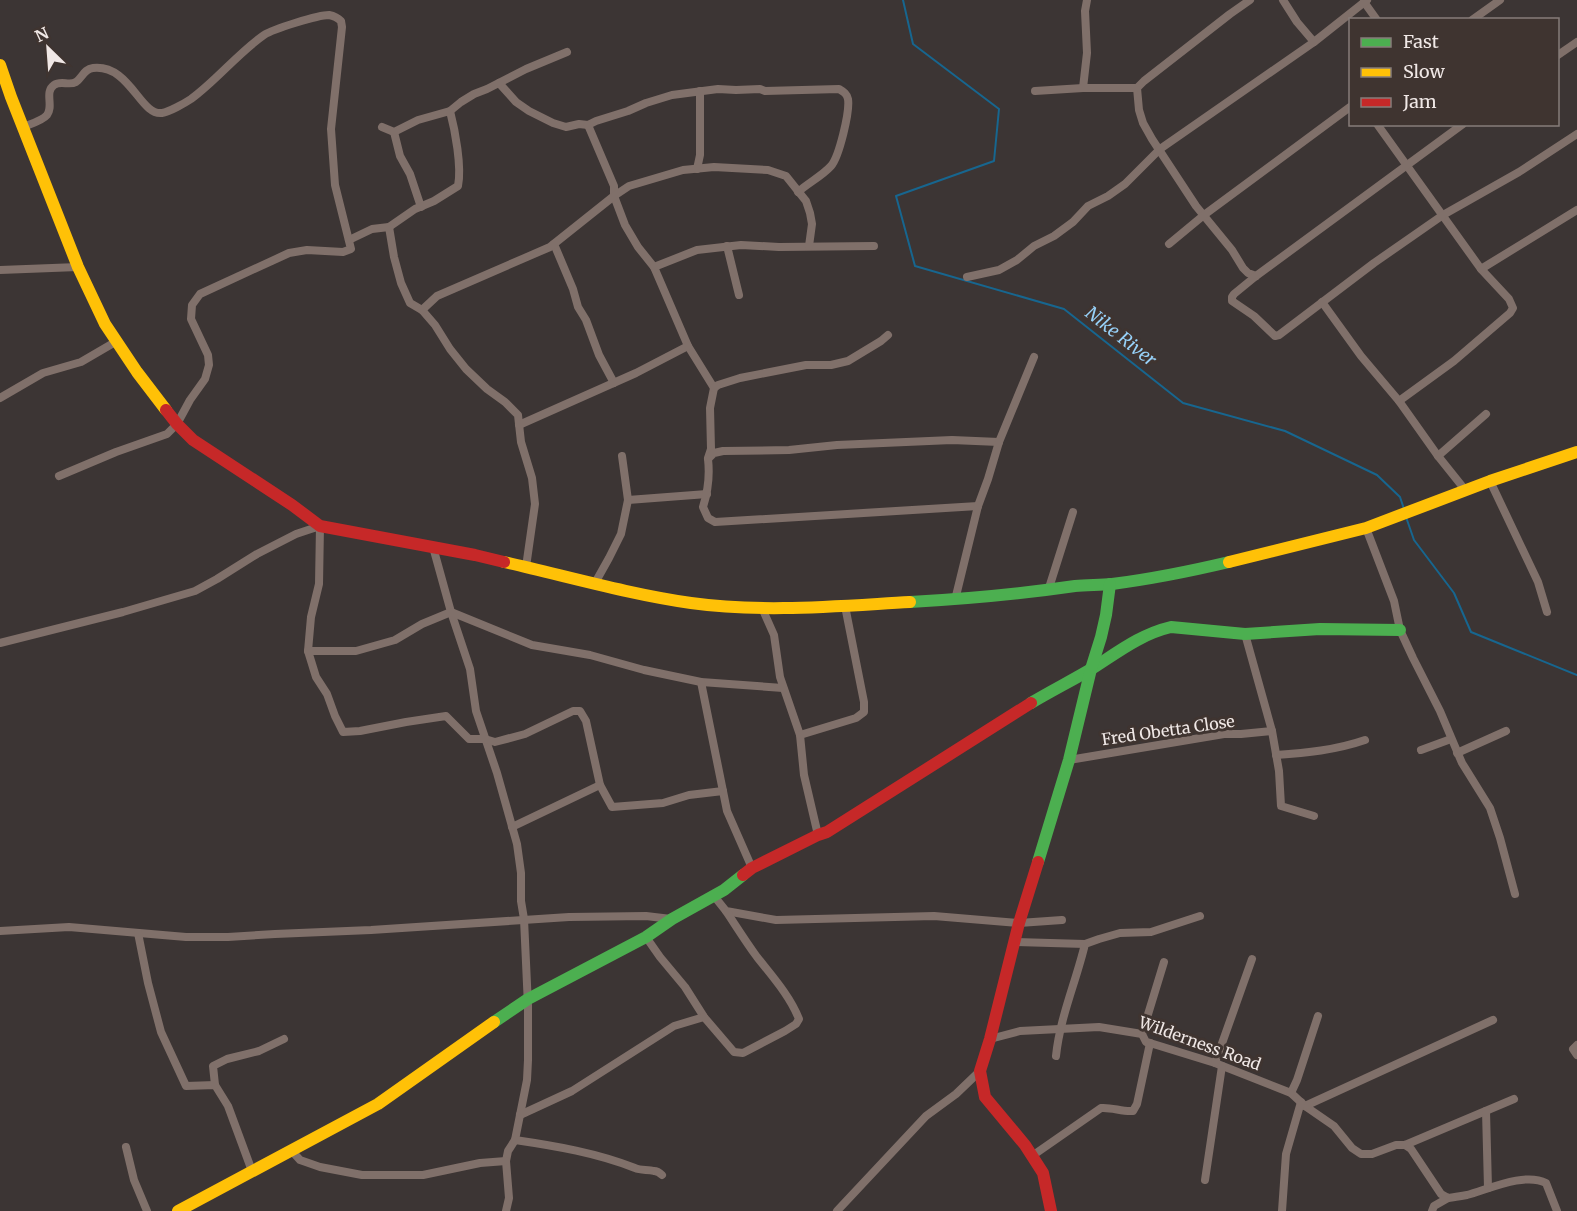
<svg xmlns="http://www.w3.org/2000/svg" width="1577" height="1211" viewBox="0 0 1577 1211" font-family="Merriweather,serif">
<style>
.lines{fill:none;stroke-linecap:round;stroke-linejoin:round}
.stream{stroke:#17668f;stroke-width:2}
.street{stroke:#80706a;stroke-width:8}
.fast{stroke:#4caf50;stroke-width:12}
.slow{stroke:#ffc107;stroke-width:12}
.jam{stroke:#c62828;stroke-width:12}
.labels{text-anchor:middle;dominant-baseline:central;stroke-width:6;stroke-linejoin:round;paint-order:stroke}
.street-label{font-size:16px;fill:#f0e8e6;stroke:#3f3430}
.water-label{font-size:18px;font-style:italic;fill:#97d1f8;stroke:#3f3430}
</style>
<rect width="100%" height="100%" fill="#3c3534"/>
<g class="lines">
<g class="stream">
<polyline points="903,0 913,44 999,109 994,161 896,196 915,266 1064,309 1183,403 1285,431 1377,475 1400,497 1404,509"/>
<polyline points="1406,517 1414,540 1454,593 1471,632 1577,675"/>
</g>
<g class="street">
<polyline points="1250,0 1230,14 1144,81 1137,88 1139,110 1143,123 1152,139 1196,206 1232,250 1243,268 1248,273 1256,276"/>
<polyline points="1283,0 1297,22 1314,42"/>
<polyline points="1364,2 1377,20"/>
<polyline points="1472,20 1500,0"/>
<polyline points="1558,55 1577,42"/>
<path d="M499,83L516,102L529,111L553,123L566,127L579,124L588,125L596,121L628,111L646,103L672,95L718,89L736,90L760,89L765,91L839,89C844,92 847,94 848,99C850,112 839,157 831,166C822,176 808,183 798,192"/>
<polyline points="1083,88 1087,53 1085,11 1087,0"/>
<polyline points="1035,91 1083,88 1137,88"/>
<polyline points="1377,124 1481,269 1509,299 1513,308 1510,313 1454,361 1399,401"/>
<polyline points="1463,124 1256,276 1234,294 1232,297 1232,301 1254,316 1275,336 1279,335 1374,263 1443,215 1519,172 1577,134"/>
<polyline points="588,125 614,186 614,196 625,225 638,247 654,267 688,346 714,388 710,408 711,449 708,458"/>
<path d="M23,127C30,124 42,121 47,115C54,106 44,92 54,85C61,80 69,86 76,82C82,78 84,69 93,68C130,64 140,116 162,113C169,112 185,103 191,99C217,80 238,53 264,35C273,29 318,15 329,15C334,16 338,18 341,21L342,27L331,129L335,185L351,249L343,252L307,250L289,253L200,294L192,305L191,319L208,355L209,365L205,379L190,400L177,424L167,434L116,452L59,476"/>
<polyline points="382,127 394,132 418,120 450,111 461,102 474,94 487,89 526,69 567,52"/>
<polyline points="394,132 400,156 410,174 421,207"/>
<polyline points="697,169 700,155 700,91"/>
<polyline points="389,227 394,257 401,283 410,303 422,310 435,325 450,349 466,369 487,389 505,402 518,415 521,442 532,478 535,504 526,567"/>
<path d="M349,240L372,229L389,227L415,209L434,201L458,186C462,167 455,130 450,111"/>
<polyline points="554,244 573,289 578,307 586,320 599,355 614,383"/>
<polyline points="1169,244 1204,215 1350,107"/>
<polyline points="727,246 739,295"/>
<polyline points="654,267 697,250 741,245 779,247 874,246"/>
<polyline points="1481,269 1577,210"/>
<polyline points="0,270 78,267"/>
<polyline points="967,277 999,270 1017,260 1034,246 1054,236 1073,222 1088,206 1108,196 1125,184 1160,149 1314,42 1367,0"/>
<polyline points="1322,302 1361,356 1399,401 1438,456 1466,491"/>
<polyline points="422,310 437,296 550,247 614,196 629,186 683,170 714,167 768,170 786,176 806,201 810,213 812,224 809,246"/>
<polyline points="714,388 718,385 740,378 806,365 831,365 848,361 881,341 888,335"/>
<polyline points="0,398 43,373 81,362 117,341"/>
<polyline points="519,425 636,373 688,346"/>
<polyline points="1438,456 1486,414"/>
<polyline points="1490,481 1538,582 1547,612"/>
<polyline points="628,500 707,494"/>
<path d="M978,506L715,522L708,518L703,507C708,491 710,476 708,459L714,453L723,451L789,450L837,445L952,440L999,442"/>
<polyline points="1366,528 1394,601 1400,630 1413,658 1440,711 1462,763 1490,808 1500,838 1515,894"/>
<polyline points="433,547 451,612 470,669 476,711 497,773 517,844 521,873 521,901 524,919 528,1006 528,1060 527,1080 515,1140 508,1151 506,1161 509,1198 506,1211"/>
<polyline points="595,583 609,558 621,534 628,500 622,456"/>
<polyline points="1048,591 1073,512"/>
<polyline points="955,600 978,506 988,479 999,442 1034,357"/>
<polyline points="762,608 774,635 780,677 800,735 804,775 818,835"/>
<polyline points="1245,634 1272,731 1279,771 1281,806 1314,816"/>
<polyline points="0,643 123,612 195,591 217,579 257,554 296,534 320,526 319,584 311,617 308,651 316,677 327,694 335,716 343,732 360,731 406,722 446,716 469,739 485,739 495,742 525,734 573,711 580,711 586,721 600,785 612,807 663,803 689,795 723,791"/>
<polyline points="308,651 356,651 395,640 422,624 451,612 532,645 590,655 644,670 701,682 783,688"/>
<polyline points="701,682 727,811 752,868"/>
<polyline points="800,735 856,718 864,712 864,702 845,606"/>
<polyline points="1421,750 1451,739"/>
<polyline points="1457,753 1506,731"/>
<path d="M1276,755C1306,753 1336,750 1365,740"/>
<polyline points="1069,760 1224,734 1241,734 1272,731"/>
<polyline points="512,827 600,785"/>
<polyline points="714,896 726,911 776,920 934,916 1019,923 1062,920"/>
<polyline points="0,931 69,927 186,937 228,937 275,934 371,930 569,917 646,916 671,919"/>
<polyline points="138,933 148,983 161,1032 186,1086 215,1085 228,1106 252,1171"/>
<path d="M646,937L660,957L685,987L704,1017L734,1052L743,1053L785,1031L796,1024L799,1019C790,996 772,976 757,957C746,942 736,926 726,911"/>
<polyline points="1014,942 1085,944"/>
<polyline points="1142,1034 1164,962"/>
<polyline points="990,1039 1020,1031 1099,1027 1142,1034 1146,1042 1150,1043 1215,1063 1291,1093 1305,1106 1334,1126 1352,1148 1361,1154 1372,1154 1396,1145 1405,1145 1514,1099"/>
<polyline points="1577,1045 1573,1049 1577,1055"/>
<path d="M1056,1056C1060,1017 1076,982 1085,944L1099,939L1120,933L1151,932L1200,916"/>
<polyline points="1215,1063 1252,959"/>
<polyline points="215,1085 213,1066 227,1059 259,1051 284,1039"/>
<polyline points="1291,1093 1297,1080 1318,1016"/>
<polyline points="1305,1106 1493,1020"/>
<polyline points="1486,1111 1488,1188"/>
<polyline points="520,1115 572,1091 674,1026 704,1017"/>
<path d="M515,1140C556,1146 597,1153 635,1168C641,1171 648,1169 654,1171C657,1171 660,1173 662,1175"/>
<path d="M1405,1145L1411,1149L1441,1194L1448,1198C1455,1197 1461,1196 1467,1195C1489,1189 1525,1172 1546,1183L1557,1211"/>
<polyline points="126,1147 134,1180 147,1211"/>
<polyline points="291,1150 300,1160 320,1167 362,1175 423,1175 480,1163 506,1161"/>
<path d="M1032,1156L1101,1108C1112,1107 1122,1112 1133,1111L1137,1104L1150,1043"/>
<polyline points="1205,1180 1222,1066"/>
<polyline points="837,1211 926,1116 956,1094 980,1071"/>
<polyline points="1282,1211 1286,1154 1301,1102"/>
<polyline points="1432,1211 1434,1206 1448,1198"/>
</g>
<g class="fast">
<path d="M910,602C965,599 1020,594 1075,586C1087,585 1099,585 1112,584C1151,579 1191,571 1229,562"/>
<path d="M1031,703C1051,691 1073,680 1093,668C1118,652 1141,634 1171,627L1245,634L1320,629L1400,630"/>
<polyline points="1038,862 1069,760 1091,669 1101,637 1106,615 1110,584"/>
<polyline points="494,1022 528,999 646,937 672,919 724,890 743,875"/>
</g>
<g class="slow">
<polyline points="0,65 11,97 78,267 105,324 137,372 166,410"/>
<path d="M504,562C566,576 628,594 691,603C763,613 837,606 910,602"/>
<polyline points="1229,562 1366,528 1490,481 1577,452"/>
<polyline points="178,1211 378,1104 494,1022"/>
</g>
<g class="jam">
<polyline points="166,410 177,424 193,440 292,505 320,526 475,555 504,562"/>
<polyline points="1038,862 1019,923 990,1039 980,1071 985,1097 1025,1145 1043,1173 1051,1211"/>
<polyline points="743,875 752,868 818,835 827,832 1031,703"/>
</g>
</g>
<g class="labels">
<g class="street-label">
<text transform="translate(1168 730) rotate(-8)">Fred Obetta Close</text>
<text transform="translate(1200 1043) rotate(20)">Wilderness Road</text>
</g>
<g class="water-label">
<text transform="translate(1121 336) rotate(38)">Nike River</text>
</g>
</g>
<rect x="1349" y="18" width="210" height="108" fill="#3f3430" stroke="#867c79" stroke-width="1.5"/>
<rect x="1361" y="38" width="30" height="9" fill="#4caf50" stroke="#867c79" stroke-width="1.5"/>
<text x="1403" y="48" font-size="18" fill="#f0e8e6">Fast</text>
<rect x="1361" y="68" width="30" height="9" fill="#ffc107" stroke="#867c79" stroke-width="1.5"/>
<text x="1403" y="78" font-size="18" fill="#f0e8e6">Slow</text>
<rect x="1361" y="98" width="30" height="9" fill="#c62828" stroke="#867c79" stroke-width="1.5"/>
<text x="1403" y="108" font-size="18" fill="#f0e8e6">Jam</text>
<g transform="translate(48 48) rotate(335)" stroke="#3f3430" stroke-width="4.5" paint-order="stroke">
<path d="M0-4.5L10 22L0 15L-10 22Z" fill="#f0e8e6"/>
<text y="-9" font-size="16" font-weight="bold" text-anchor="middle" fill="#f0e8e6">N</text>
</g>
</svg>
